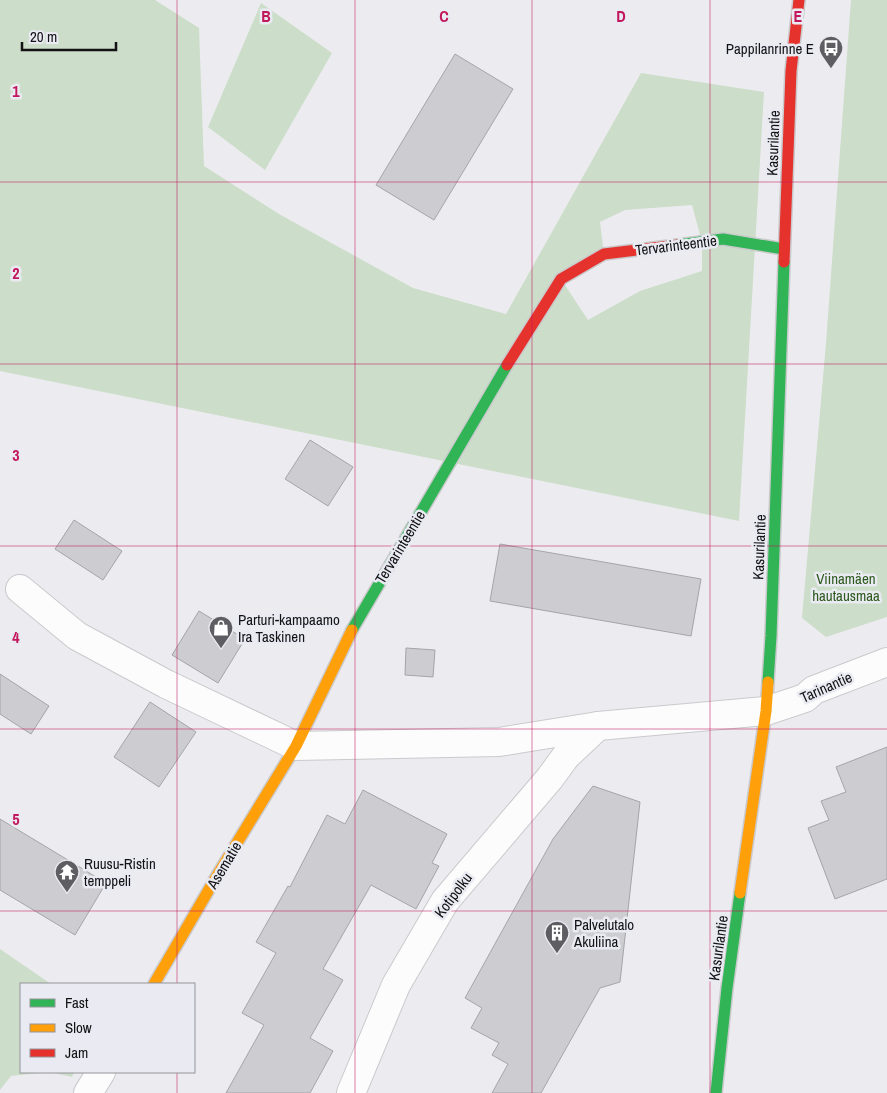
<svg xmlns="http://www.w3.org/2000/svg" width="887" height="1093" viewBox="0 0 887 1093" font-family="'Archivo Narrow',sans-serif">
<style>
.green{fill:#ccddc9;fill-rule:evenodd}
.building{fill:#cdcdd1;stroke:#a4a5a8}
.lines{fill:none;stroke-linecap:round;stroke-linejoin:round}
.street-casing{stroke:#cacacd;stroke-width:30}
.fast-casing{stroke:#cacacd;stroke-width:14}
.slow-casing{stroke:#cacacd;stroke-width:14}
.jam-casing{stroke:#cacacd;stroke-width:14}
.street{stroke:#fcfcfd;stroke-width:28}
.fast{stroke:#30b455;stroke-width:11}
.slow{stroke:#ff9f0a;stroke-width:11}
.jam{stroke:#e5322d;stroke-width:11}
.grid{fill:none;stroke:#c2185b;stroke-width:1;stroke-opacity:0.55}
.labels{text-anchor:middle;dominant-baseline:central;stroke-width:5;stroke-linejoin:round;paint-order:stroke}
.poi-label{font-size:15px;fill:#121215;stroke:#eaebf2;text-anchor:start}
.street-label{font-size:15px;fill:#121215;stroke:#eaebf2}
.park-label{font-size:15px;fill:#2d591d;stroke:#eaebf2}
.grid-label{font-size:16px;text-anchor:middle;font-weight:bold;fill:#c2185b;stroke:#eaebf2;stroke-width:5;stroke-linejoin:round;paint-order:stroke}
</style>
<rect width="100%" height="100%" fill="#ececf0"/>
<g class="green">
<path d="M0,0H155L199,28L204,166L279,214L413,288L506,314L641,73L764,92L739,521L0,371ZM692,205L702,242V271L640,291L588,320L561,279L604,254L600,222L625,210Z"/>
<polygon points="851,0 887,0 887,617 826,637 802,618 826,343"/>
<polygon points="261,3 332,53 265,170 208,127"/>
<polygon points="0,949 51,984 21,984 21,1072 74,1072 72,1077 49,1072 11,1076 0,1090"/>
</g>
<g class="building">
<polygon points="455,54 513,89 434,220 376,185"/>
<polygon points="310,440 353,467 328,506 285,479"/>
<polygon points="74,520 122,551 103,580 55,549"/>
<polygon points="500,544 701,579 691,636 490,601"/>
<polygon points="199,611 245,639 218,683 172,655"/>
<polygon points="406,648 435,650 433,677 405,675"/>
<polygon points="0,674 49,706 31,734 0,714"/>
<polygon points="150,702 196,732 159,787 114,757"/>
<polygon points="887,747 887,879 835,899 808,828 829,820 821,801 846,792 836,767"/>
<polygon points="593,786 640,802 620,982 600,988 541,1093 492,1093 508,1064 492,1055 499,1043 471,1028 482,1008 465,998 553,839"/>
<polygon points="363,790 447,834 432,863 439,866 416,909 371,885 323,969 343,980 310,1038 333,1051 310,1093 226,1093 264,1025 242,1013 276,953 256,942 288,886 290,887 327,815 345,824"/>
<polygon points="0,819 106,883 75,935 0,890"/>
</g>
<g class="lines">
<defs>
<g id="street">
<polyline points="20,589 77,636 166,684 296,746 499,742 598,726 766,711 805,698 814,690 887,662"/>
<polyline points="88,1093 101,1072"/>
<polyline points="351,1093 396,985 445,901 550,778 566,756 598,726"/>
</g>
<g id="fast">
<polyline points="678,245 723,239 784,249"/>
<polyline points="352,630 507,365"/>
<polyline points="768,682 771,636 784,262"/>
<polyline points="716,1093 727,988 740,893"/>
</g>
<g id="slow">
<polyline points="740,893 766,711 768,682"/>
<polyline points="154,984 218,874 296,746 352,630"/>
</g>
<g id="jam">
<polyline points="784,262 791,71 799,0"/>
<polyline points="507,365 561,279 604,254 678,245"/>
</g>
</defs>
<use href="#street" class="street-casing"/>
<use href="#fast" class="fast-casing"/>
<use href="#slow" class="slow-casing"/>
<use href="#jam" class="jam-casing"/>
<use href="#street" class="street"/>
<use href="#fast" class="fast"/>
<use href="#slow" class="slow"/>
<use href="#jam" class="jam"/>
</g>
<path class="grid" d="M177,0V984M355,0V1093M532,0V1093M710,0V1093M0,182H887M0,364H887M0,546H887M0,729H887M0,911H887M177,1072V1093"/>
<defs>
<symbol id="bus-pin" viewBox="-11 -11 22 30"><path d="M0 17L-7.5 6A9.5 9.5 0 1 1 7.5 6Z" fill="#5e5e62" stroke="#eaebf2"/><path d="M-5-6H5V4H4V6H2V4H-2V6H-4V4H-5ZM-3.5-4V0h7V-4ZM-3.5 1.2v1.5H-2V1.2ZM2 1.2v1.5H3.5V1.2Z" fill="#fff"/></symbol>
<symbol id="shop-pin" viewBox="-11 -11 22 30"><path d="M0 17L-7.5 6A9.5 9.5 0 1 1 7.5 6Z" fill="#5e5e62" stroke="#eaebf2"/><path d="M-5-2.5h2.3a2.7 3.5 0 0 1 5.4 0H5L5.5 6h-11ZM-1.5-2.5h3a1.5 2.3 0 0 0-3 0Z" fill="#fff"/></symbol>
<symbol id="temple-pin" viewBox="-11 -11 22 30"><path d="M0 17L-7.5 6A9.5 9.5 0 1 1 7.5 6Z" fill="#5e5e62" stroke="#eaebf2"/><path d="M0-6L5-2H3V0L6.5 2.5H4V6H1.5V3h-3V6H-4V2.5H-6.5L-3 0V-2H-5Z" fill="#fff"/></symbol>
<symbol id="building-pin" viewBox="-11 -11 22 30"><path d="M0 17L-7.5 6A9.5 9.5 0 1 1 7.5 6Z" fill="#5e5e62" stroke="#eaebf2"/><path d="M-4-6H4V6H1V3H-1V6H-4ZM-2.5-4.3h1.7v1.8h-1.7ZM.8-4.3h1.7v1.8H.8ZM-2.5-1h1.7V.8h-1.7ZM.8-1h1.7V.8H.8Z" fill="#fff"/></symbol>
</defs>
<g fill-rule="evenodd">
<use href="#bus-pin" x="817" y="34" width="28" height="38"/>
<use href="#shop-pin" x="207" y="614" width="28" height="38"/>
<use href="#temple-pin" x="53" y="858" width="28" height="38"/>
<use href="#building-pin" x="543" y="919" width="28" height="38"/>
</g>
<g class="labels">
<g class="poi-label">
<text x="814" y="48" text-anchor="end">Pappilanrinne E</text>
<text x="238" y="619">Parturi-kampaamo<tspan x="238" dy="17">Ira Taskinen</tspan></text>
<text x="84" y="863">Ruusu-Ristin<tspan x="84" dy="17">temppeli</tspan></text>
<text x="574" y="924">Palvelutalo<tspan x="574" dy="17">Akuliina</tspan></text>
</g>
<g class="street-label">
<text transform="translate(773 143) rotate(-88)">Kasurilantie</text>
<text transform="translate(676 245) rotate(-7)">Tervarinteentie</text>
<text transform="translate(400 547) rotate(-59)">Tervarinteentie</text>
<text transform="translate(759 547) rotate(-88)">Kasurilantie</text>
<text transform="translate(826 687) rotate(-24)">Tarinantie</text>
<text transform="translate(224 865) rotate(-59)">Asematie</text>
<text transform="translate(453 895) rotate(-53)">Kotipolku</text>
<text transform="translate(718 948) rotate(-82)">Kasurilantie</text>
</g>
<g class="park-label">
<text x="846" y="578">Viinamäen<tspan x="846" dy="17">hautausmaa</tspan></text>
</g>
</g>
<g class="grid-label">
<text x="266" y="22">B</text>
<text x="444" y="22">C</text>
<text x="621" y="22">D</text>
<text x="798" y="22">E</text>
<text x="16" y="97">1</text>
<text x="16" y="279">2</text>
<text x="16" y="461">3</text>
<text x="16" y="643">4</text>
<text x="16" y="825">5</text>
</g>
<rect x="20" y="983" width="175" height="90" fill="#eaebf2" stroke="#94949a"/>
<rect x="30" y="999" width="25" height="8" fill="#30b455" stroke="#94949a"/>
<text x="65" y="1008" font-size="15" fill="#121215">Fast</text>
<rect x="30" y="1024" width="25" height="8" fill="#ff9f0a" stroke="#94949a"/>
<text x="65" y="1033" font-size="15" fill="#121215">Slow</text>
<rect x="30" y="1049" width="25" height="8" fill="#e5322d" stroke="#94949a"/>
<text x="65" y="1058" font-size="15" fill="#121215">Jam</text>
<path d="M22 42v8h94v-8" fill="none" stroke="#121215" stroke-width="2.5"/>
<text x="30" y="42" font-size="15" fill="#121215" stroke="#eaebf2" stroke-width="4" paint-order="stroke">20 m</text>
</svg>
